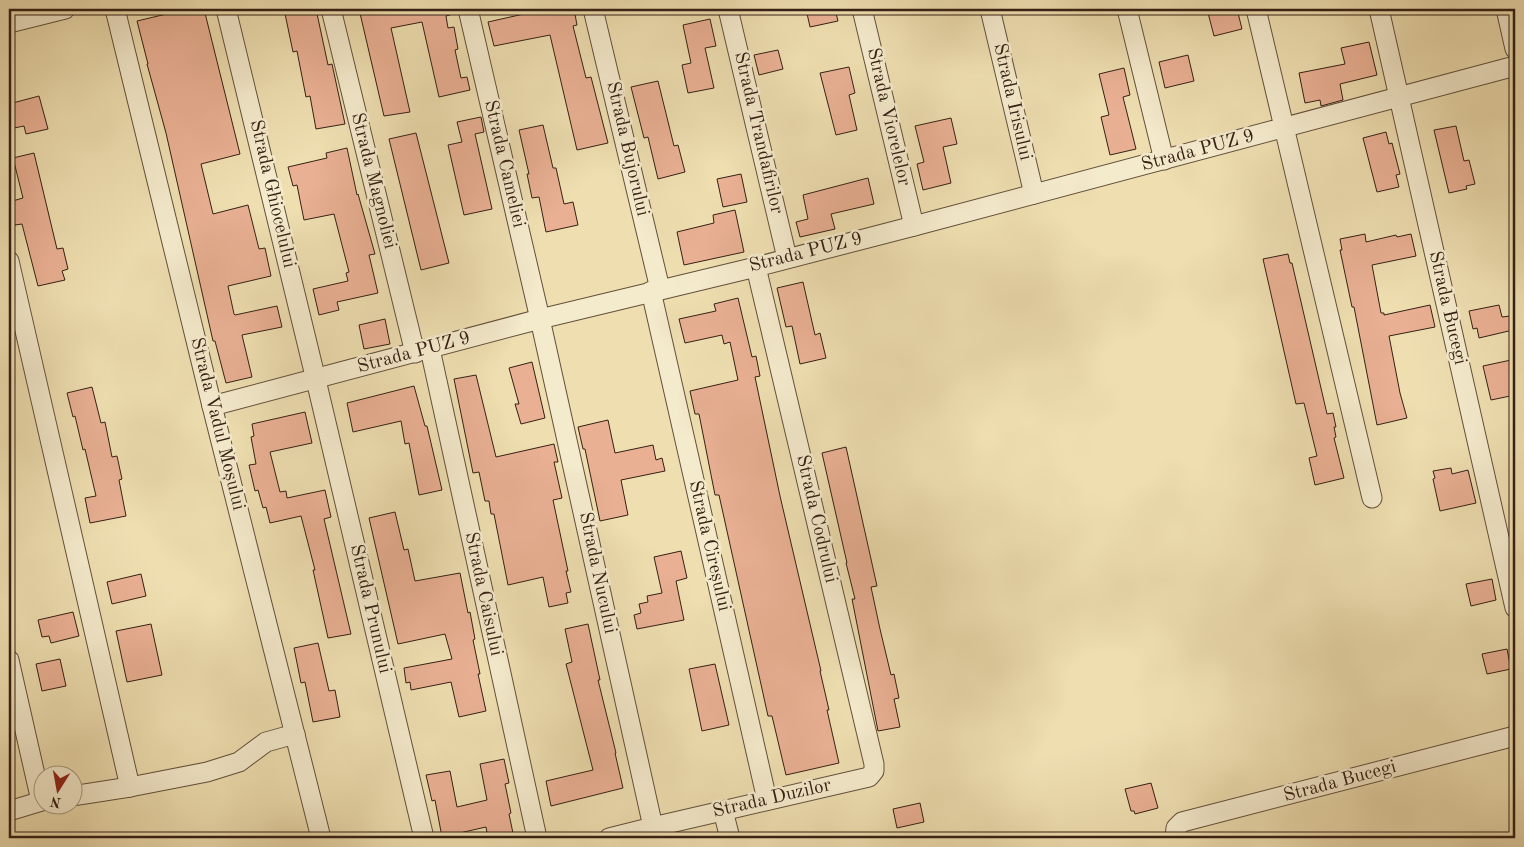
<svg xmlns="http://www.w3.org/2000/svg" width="1524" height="847" viewBox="0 0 1524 847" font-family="'Old Standard TT',serif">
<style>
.building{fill:#e9b093;stroke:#352014}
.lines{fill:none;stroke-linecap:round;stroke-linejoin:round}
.minor-casing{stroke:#63503b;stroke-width:21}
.minor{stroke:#f4eacc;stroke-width:19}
.labels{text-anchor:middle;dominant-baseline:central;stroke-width:5;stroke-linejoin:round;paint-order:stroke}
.street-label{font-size:19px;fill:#352014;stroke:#f4eacc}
</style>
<rect width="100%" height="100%" fill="#eedeb0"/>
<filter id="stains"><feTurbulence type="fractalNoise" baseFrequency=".004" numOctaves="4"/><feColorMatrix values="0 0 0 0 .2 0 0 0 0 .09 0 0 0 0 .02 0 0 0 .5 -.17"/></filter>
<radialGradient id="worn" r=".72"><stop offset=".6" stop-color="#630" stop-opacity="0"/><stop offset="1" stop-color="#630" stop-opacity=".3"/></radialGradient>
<g class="building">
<polygon points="179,9 204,9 240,154 201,164 213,214 248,205 259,249 265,248 271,276 228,286 234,314 235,315 277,306 282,327 242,335 252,377 226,383 215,341 213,341 166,133 147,64 148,64 137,21 179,11"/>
<polygon points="284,9 316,9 328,65 332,64 345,124 316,129 310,96 306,97 297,51 293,52"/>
<polygon points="359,9 453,9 453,14 446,16 448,28 454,27 458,49 455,50 461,78 467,77 470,90 439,97 422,22 391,28 410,112 384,116"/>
<polygon points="546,9 574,9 577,25 573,26 586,78 591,77 608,143 577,150 550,35 494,46 488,22"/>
<polygon points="806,9 835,9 838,21 810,27"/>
<polygon points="1207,9 1237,9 1242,29 1214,36"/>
<polygon points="710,19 716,46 705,48 714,88 688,93 682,65 691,63 683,25"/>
<polygon points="1369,42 1377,75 1340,84 1343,100 1321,106 1320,100 1305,103 1299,73 1345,64 1341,48"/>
<polygon points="778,50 783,69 759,75 754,55"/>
<polygon points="1188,55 1194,81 1165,88 1159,62"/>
<polygon points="849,67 855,93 849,95 857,130 836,135 820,73"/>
<polygon points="1124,68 1130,95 1123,97 1136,149 1110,155 1101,117 1109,115 1099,74"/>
<polygon points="658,81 674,146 678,145 685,172 658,179 648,137 644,138 631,87"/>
<polygon points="39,96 48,129 26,134 24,126 9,129 9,104"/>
<polygon points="481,117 484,132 475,134 492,209 464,215 448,145 462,142 457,122"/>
<polygon points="951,118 957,144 943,147 951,183 923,190 917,164 924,162 915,126"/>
<polygon points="543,125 553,168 556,168 564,204 573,202 578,225 546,232 539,197 532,198 527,174 529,174 519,130"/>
<polygon points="1456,126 1464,161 1469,160 1475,184 1466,186 1467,189 1449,193 1434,130"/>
<polygon points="1386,132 1389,144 1392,143 1400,174 1396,175 1399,187 1377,192 1363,138"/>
<polygon points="416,133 449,263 421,270 389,139"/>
<polygon points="347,148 357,195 358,194 375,254 369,255 378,293 337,302 339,310 319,315 313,289 348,281 346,273 349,272 334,214 304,220 297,185 293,186 288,167 327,158 326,153"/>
<polygon points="34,153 57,249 63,248 68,269 62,271 65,280 38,286 22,224 15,225 9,202 23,198 13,158"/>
<polygon points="741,174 747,202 723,207 717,179"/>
<polygon points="868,178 874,204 831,214 835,229 800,237 796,222 808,219 803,195"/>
<polygon points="735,210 744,252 684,265 677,232 714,223 713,215"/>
<polygon points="1365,234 1366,242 1396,235 1397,237 1411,234 1416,256 1372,265 1381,313 1384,313 1384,315 1430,305 1435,327 1389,336 1400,393 1407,418 1377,425 1354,307 1352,307 1340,250 1342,250 1340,239"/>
<polygon points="1288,254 1290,263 1292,263 1327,414 1333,413 1336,427 1334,427 1336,437 1334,438 1344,478 1315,485 1309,458 1317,456 1304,403 1296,404 1263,259"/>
<polygon points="803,282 815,335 820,333 826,358 800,364 792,326 786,327 777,288"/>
<polygon points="738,298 752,357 756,356 760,376 755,377 780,496 821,671 820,671 829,710 827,710 839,763 786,775 772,716 768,716 719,495 715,495 699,414 695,414 690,391 738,380 730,342 724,344 722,335 685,343 679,319 716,311 714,304"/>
<polygon points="1499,305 1502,317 1510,316 1513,330 1479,338 1477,328 1473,329 1469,311"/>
<polygon points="385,319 390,344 364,349 359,325"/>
<polygon points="1511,360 1515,377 1515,395 1491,400 1483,366"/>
<polygon points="532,362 545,418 521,424 515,404 519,404 509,368"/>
<polygon points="476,375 496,457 554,444 558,462 554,462 562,498 553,500 568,571 566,571 571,592 566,593 568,603 549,607 543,577 508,585 494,514 491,514 489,501 485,501 479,472 473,473 454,379"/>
<polygon points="414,386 425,426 427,426 442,490 419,495 409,443 405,444 401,421 353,432 347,403"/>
<polygon points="92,387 101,423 105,422 112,457 117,456 122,479 119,480 126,516 90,523 85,498 96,496 85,449 83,450 75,416 73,417 67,393"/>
<polygon points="305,412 312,443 270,452 280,492 286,491 287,498 325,490 331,517 324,519 351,634 328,638 313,570 315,570 301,516 270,523 266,507 263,508 258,490 255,491 249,465 256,464 251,437 254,436 252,424"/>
<polygon points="608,420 615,453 653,445 656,460 662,458 665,471 621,480 628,515 600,521 585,449 583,449 578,427"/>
<polygon points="846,447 877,586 871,587 880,629 891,675 894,674 899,698 894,699 900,727 878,731 852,599 855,599 846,563 847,563 822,453"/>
<polygon points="1451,468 1452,474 1468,470 1476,503 1440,511 1433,479 1435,478 1433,471"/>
<polygon points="395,512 404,550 408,549 415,581 460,573 468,613 470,612 475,639 473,640 480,674 478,674 486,711 459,717 451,682 411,690 410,682 406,683 404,668 452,659 445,634 398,644 369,518"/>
<polygon points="681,551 687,578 676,581 684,620 637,629 634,615 641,613 639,604 648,602 647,596 662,593 654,557"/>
<polygon points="141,574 146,596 112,604 107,582"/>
<polygon points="1492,579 1496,600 1471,606 1466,584"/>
<polygon points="73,612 79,636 51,643 49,636 42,637 38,620"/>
<polygon points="151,624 162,675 127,682 116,631"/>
<polygon points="588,624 600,680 598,680 616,753 615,753 623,788 551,806 546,781 593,770 566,664 572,662 565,629"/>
<polygon points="318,643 329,691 335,690 340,717 313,722 305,682 301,683 294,648"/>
<polygon points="1507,649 1511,669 1487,674 1482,654"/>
<polygon points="60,659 66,686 42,691 36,664"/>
<polygon points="715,664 729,725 702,731 689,669"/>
<polygon points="504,759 509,783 505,784 511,813 509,814 514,838 488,838 486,827 442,837 435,800 432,801 426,775 450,771 457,807 487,800 480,764"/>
<polygon points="1151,783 1158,808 1135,814 1134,811 1131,811 1125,789"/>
<polygon points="920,803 924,822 897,828 893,809"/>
</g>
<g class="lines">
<defs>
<g id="minor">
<polyline points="115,9 212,406 321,838"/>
<polyline points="226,9 316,380 424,838"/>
<polyline points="331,9 415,353"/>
<polyline points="468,9 540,319 653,827"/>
<polyline points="593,9 660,289"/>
<polyline points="728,9 787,258"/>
<polyline points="862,9 914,226"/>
<polyline points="990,9 1034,194"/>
<polyline points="1127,9 1164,160"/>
<polyline points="1256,9 1372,498"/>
<polyline points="1379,9 1515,608"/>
<polyline points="1506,9 1515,49"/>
<polyline points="9,23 65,9"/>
<polyline points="9,261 130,787"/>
<polyline points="651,291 767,800"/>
<polyline points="430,349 537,838"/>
<polyline points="212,406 540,319 756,267 914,226 1515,66"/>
<polyline points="9,660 41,801"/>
<polyline points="72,796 130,787 207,772 239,762 266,742 295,734"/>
<polyline points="9,811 42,801"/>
<polyline points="723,811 730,838"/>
<polyline points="609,838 653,827 869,777 874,771 874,764 756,267"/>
<polyline points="1175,838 1176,828 1182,822 1515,736"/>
</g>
</defs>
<use href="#minor" class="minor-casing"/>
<use href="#minor" class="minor"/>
</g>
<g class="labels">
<g class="street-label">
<text transform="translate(1012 102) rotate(77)">Strada Irisului</text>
<text transform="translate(888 117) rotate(77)">Strada Viorelelor</text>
<text transform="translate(758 133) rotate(77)">Strada Trandafirilor</text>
<text transform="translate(627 149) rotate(77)">Strada Bujorului</text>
<text transform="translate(1198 151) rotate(-15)">Strada PUZ 9</text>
<text transform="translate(504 164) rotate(77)">Strada Cameliei</text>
<text transform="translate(373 181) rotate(76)">Strada Magnoliei</text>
<text transform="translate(272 194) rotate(77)">Strada Ghiocelului</text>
<text transform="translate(806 253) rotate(-14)">Strada PUZ 9</text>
<text transform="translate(1447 308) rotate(77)">Strada Bucegi</text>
<text transform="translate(414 353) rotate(-15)">Strada PUZ 9</text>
<text transform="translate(217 424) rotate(76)">Strada Vadul Moșului</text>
<text transform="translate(816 519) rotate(77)">Strada Codrului</text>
<text transform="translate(709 546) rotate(77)">Strada Cireșului</text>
<text transform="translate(597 573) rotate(78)">Strada Nucului</text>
<text transform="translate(483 594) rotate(78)">Strada Caisului</text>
<text transform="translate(370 609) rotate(77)">Strada Prunului</text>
<text transform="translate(1340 782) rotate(-15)">Strada Bucegi</text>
<text transform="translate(772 799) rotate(-13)">Strada Duzilor</text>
</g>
</g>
<rect width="1524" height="847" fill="none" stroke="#eedeb0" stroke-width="30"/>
<rect x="10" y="10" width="1504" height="827" fill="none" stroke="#352014" stroke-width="2.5"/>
<rect x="15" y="15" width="1494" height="817" fill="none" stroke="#352014"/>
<g transform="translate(58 790) rotate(191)"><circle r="24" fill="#f4eacc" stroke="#a89982"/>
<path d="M0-4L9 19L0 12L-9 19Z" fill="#8f2418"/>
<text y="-8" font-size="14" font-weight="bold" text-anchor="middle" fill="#352014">N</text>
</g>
<rect width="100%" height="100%" filter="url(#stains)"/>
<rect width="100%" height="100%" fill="url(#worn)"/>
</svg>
